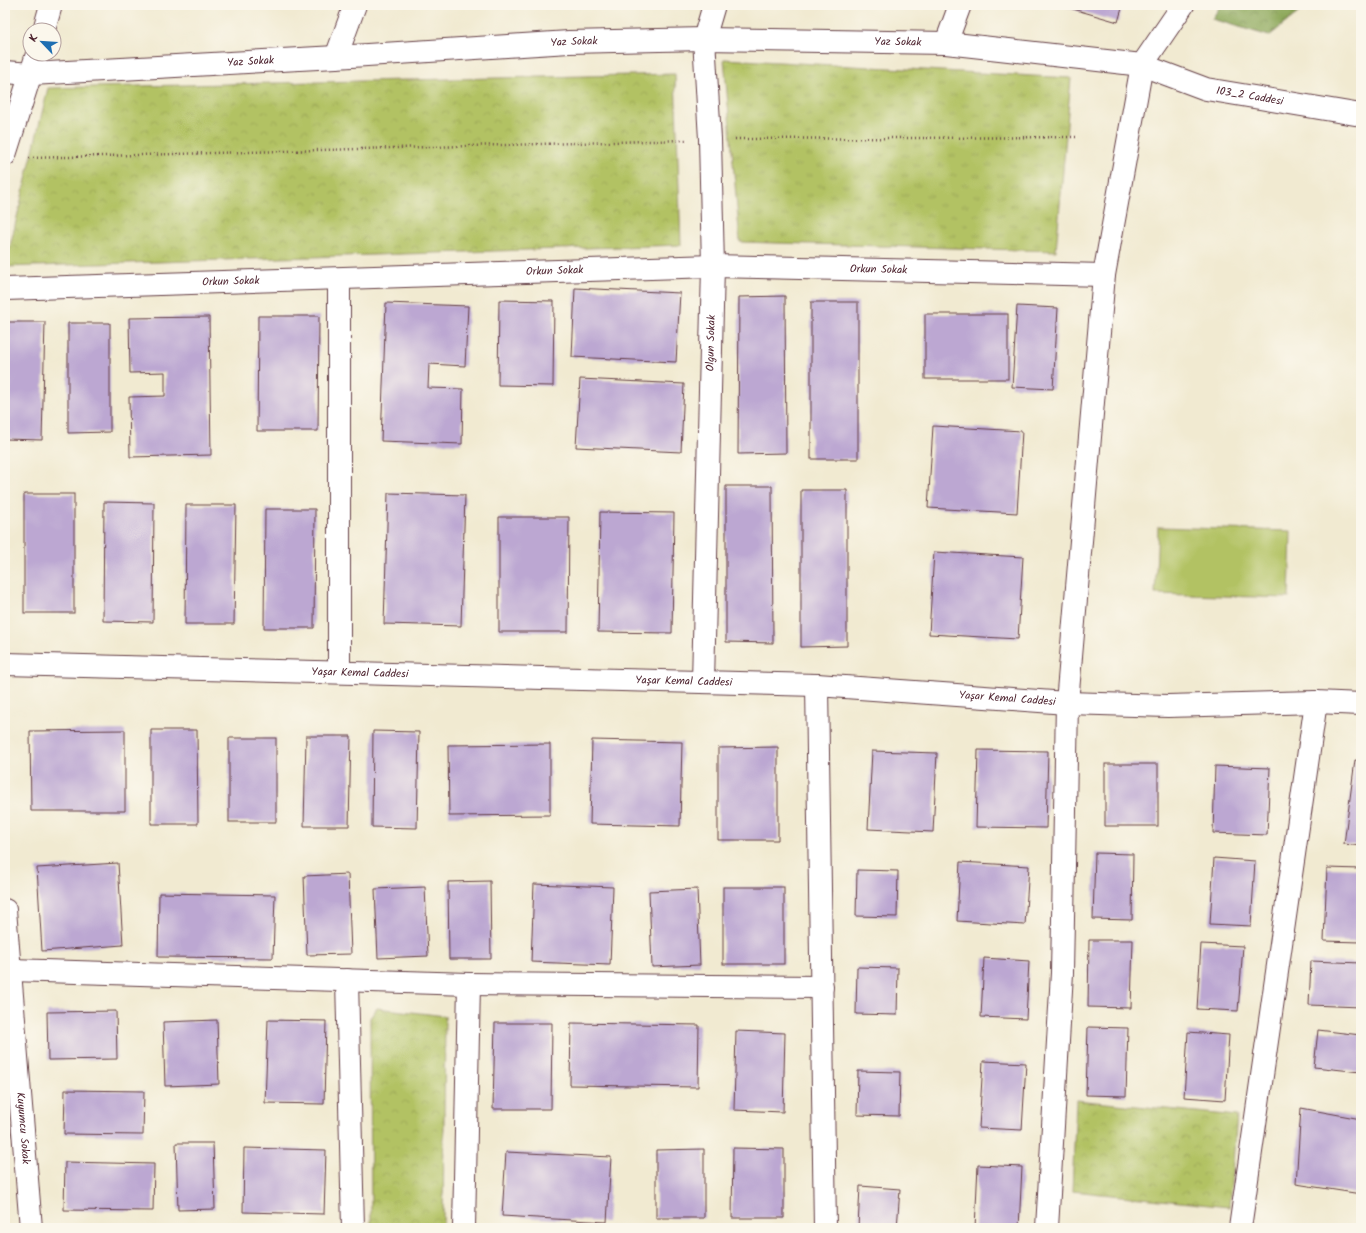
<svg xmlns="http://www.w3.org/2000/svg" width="1366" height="1233" viewBox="0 0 1366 1233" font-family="Kalam,sans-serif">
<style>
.grass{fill:url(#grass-tufts);stroke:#7e7048}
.forest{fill:url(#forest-crowns);stroke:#6c6442}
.park{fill:url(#park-crowns);stroke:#7e7048}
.pitch{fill:#b2c264;stroke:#7e7048}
.building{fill:#bca7d2}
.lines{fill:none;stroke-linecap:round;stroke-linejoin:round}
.minor-casing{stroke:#633d44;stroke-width:24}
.path{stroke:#633d44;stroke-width:2.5;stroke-dasharray:1 3;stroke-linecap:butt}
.minor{stroke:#fff;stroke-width:22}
.labels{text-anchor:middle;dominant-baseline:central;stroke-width:3;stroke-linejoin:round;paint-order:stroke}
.street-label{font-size:11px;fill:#4a1f2b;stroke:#fbf7ec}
</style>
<defs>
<pattern id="grass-tufts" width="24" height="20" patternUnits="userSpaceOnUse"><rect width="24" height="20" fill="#b2c264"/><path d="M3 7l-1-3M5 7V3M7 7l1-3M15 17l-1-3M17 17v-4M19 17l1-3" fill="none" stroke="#9ba657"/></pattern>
<pattern id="forest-crowns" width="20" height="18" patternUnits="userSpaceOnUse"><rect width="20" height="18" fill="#8da85a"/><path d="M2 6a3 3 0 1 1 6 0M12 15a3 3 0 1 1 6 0" fill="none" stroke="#75884b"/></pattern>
<pattern id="park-crowns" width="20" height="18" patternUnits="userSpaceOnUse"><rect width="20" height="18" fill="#b2c264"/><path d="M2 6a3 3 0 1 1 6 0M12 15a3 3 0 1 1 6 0" fill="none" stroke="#9ba657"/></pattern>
</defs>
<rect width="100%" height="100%" fill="#fbf7ec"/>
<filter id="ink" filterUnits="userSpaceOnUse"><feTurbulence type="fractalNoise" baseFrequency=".025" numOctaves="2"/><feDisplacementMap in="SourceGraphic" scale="8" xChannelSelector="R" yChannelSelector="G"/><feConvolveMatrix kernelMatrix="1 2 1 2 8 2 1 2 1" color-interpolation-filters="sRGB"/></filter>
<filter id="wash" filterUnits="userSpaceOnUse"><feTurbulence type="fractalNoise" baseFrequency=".012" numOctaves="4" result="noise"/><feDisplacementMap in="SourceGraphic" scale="16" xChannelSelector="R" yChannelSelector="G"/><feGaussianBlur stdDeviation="0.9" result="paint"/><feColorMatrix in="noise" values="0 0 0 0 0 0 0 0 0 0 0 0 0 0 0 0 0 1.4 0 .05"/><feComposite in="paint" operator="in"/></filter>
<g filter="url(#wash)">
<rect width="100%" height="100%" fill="#f1ead1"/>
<polygon class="grass" points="724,59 1071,78 1056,251 740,242"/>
<polygon class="forest" points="1221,5 1308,5 1269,36 1212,19"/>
<g class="park">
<polygon points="675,74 681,245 5,267 48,88"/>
<polygon points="377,1008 445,1016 443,1228 371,1228 370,1018"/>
<polygon points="1076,1100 1237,1116 1229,1207 1072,1191"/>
</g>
<polygon class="pitch" points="1158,527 1291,531 1289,598 1155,594"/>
<g id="blocks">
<g class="building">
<polygon points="1059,5 1123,5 1118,22"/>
<polygon points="575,288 680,293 676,362 572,357"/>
<polygon points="785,296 786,453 738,454 739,297"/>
<polygon points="499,300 554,301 553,386 498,385"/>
<rect x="811" y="302" width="47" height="157"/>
<polygon points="386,303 468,306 465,366 429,364 428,388 463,389 462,444 381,441"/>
<polygon points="1017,306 1058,308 1053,389 1012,387"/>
<rect x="925" y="314" width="83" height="65"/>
<polygon points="258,316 319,316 318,431 257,431"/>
<polygon points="209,317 211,455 130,457 129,397 165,396 165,372 130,373 129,318"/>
<polygon points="5,322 45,322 42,440 5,439"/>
<polygon points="68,323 110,323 110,432 68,433"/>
<polygon points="580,379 684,384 681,452 576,447"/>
<polygon points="933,426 1022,431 1017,513 928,508"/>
<polygon points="726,486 772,486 773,643 726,642"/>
<polygon points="801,490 847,490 847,646 801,647"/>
<polygon points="388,493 465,495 461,626 384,624"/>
<rect x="24" y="494" width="50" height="119"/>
<polygon points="104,502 154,503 153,622 103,621"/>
<polygon points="186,505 236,505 234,624 185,624"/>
<polygon points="265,509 315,509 314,628 264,628"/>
<polygon points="600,512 674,513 672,633 598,632"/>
<polygon points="499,517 569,517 568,632 499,632"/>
<polygon points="934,552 1023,557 1018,639 929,634"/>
<polygon points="125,730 125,811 31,811 30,731"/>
<polygon points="151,730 197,730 198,824 151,824"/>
<polygon points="373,731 419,732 417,828 372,827"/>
<polygon points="306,736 351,736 349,826 304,826"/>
<rect x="229" y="738" width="47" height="84"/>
<polygon points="592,740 682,742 680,826 590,824"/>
<polygon points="550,744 550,815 449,816 448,745"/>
<polygon points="778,747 778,840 718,840 718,748"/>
<polygon points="978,750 1048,751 1046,828 976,827"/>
<polygon points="872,751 937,753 933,832 868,829"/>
<polygon points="1355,760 1361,761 1361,846 1344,844"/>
<rect x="1105" y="764" width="53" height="62"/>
<polygon points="1215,766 1270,768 1267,835 1213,833"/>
<polygon points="1095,853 1133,854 1132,920 1093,919"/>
<polygon points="1214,858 1255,861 1251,926 1210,924"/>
<polygon points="960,862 1029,866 1025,925 957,921"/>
<polygon points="118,863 123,945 42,951 37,868"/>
<polygon points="1327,868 1361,869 1361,942 1324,941"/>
<polygon points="857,870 898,871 897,917 856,916"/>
<polygon points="348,874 351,954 307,955 304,876"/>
<polygon points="490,881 491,959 449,959 448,882"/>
<polygon points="534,884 613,887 610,965 531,962"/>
<polygon points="425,887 428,956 378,958 375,889"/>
<rect x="723" y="887" width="61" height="77"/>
<polygon points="697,889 700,965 652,967 649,891"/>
<polygon points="159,893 275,895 273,958 158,957"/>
<polygon points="1089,940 1133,940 1131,1008 1088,1007"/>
<polygon points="1201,944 1243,946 1238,1011 1197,1009"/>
<polygon points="984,958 1029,961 1026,1019 981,1017"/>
<polygon points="1311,961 1361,963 1361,1007 1309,1005"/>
<polygon points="857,967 898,968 897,1015 856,1014"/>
<polygon points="116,1011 117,1059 48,1060 47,1012"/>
<polygon points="217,1020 219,1084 165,1086 163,1022"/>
<polygon points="268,1020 326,1021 324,1104 265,1103"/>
<polygon points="495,1023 552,1023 551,1109 493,1109"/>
<polygon points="571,1023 699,1025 698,1087 570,1085"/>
<polygon points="1088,1027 1128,1028 1126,1096 1086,1095"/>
<polygon points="1318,1030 1361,1035 1361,1072 1314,1067"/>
<polygon points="736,1031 785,1033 783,1112 734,1110"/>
<polygon points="1188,1032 1229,1035 1225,1100 1184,1097"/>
<polygon points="983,1061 1026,1063 1022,1130 979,1128"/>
<polygon points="858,1071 900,1072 899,1116 857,1115"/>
<polygon points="65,1090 144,1091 143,1135 64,1134"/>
<polygon points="1301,1108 1361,1119 1361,1194 1296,1184"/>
<polygon points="176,1143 213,1143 215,1209 178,1210"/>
<polygon points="244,1148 326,1150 324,1214 243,1212"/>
<polygon points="733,1148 784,1149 784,1218 732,1218"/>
<polygon points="704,1149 704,1218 656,1218 656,1150"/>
<polygon points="506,1152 611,1157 607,1222 502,1216"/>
<polygon points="65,1162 154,1164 153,1211 64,1210"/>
<polygon points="978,1165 1022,1167 1019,1228 975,1228"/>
<polygon points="860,1186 900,1189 897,1228 858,1228"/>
</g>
</g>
</g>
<g filter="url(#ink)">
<use href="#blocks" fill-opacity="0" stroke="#633d44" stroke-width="1"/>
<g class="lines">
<defs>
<g id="minor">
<polyline points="44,30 51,5"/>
<polyline points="946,43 960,5"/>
<polyline points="336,57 355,5"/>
<path id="s1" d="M5,72L31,74L336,57L569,42L704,39L946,43L1142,65L1206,89L1361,115"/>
<polyline points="5,155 37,54"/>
<polyline points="339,279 339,672"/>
<path id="s2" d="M5,289L713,266L1104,275"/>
<path id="s3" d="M5,664L817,685L1067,703L1168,706L1316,702L1361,704"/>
<path id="s4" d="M703,682L713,266L710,139L704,39L714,5"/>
<polyline points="817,685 825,1228"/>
<path id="s5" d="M5,910L31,1228"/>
<polyline points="11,970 469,984 822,987"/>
<polyline points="347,980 353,1228"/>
<polyline points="464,1228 469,984"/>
<polyline points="1047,1228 1062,973 1067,703 1104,275 1142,65 1183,5"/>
<polyline points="1240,1228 1316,702"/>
</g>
</defs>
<use href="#minor" class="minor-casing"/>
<g class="path">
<polyline points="735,139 1079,137"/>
<polyline points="29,158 686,140"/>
</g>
<use href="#minor" class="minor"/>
</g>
</g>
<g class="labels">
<g class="street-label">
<text stroke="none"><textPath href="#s1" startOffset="894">Yaz Sokak</textPath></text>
<text stroke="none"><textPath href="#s1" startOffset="570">Yaz Sokak</textPath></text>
<text stroke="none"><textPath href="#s1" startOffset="246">Yaz Sokak</textPath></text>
<text stroke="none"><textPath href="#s1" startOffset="1252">103_2 Caddesi</textPath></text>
<text stroke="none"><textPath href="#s2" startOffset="874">Orkun Sokak</textPath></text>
<text stroke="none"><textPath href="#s2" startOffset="550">Orkun Sokak</textPath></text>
<text stroke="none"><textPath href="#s2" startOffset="226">Orkun Sokak</textPath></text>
<text stroke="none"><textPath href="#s4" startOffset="339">Olgun Sokak</textPath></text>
<text stroke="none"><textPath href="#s3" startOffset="355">Yaşar Kemal Caddesi</textPath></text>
<text stroke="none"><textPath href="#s3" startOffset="679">Yaşar Kemal Caddesi</textPath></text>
<text stroke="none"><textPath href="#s3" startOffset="1003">Yaşar Kemal Caddesi</textPath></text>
<text stroke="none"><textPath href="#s5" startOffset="219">Kuyumcu Sokak</textPath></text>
</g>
</g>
<rect width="1366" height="1233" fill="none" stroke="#fbf7ec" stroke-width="20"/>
<g transform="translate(42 42) rotate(295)"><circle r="19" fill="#fbf7ec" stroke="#b4a19f"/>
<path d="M0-3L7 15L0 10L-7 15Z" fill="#1f6fb2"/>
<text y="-6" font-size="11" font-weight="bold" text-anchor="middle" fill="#4a1f2b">K</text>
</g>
</svg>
